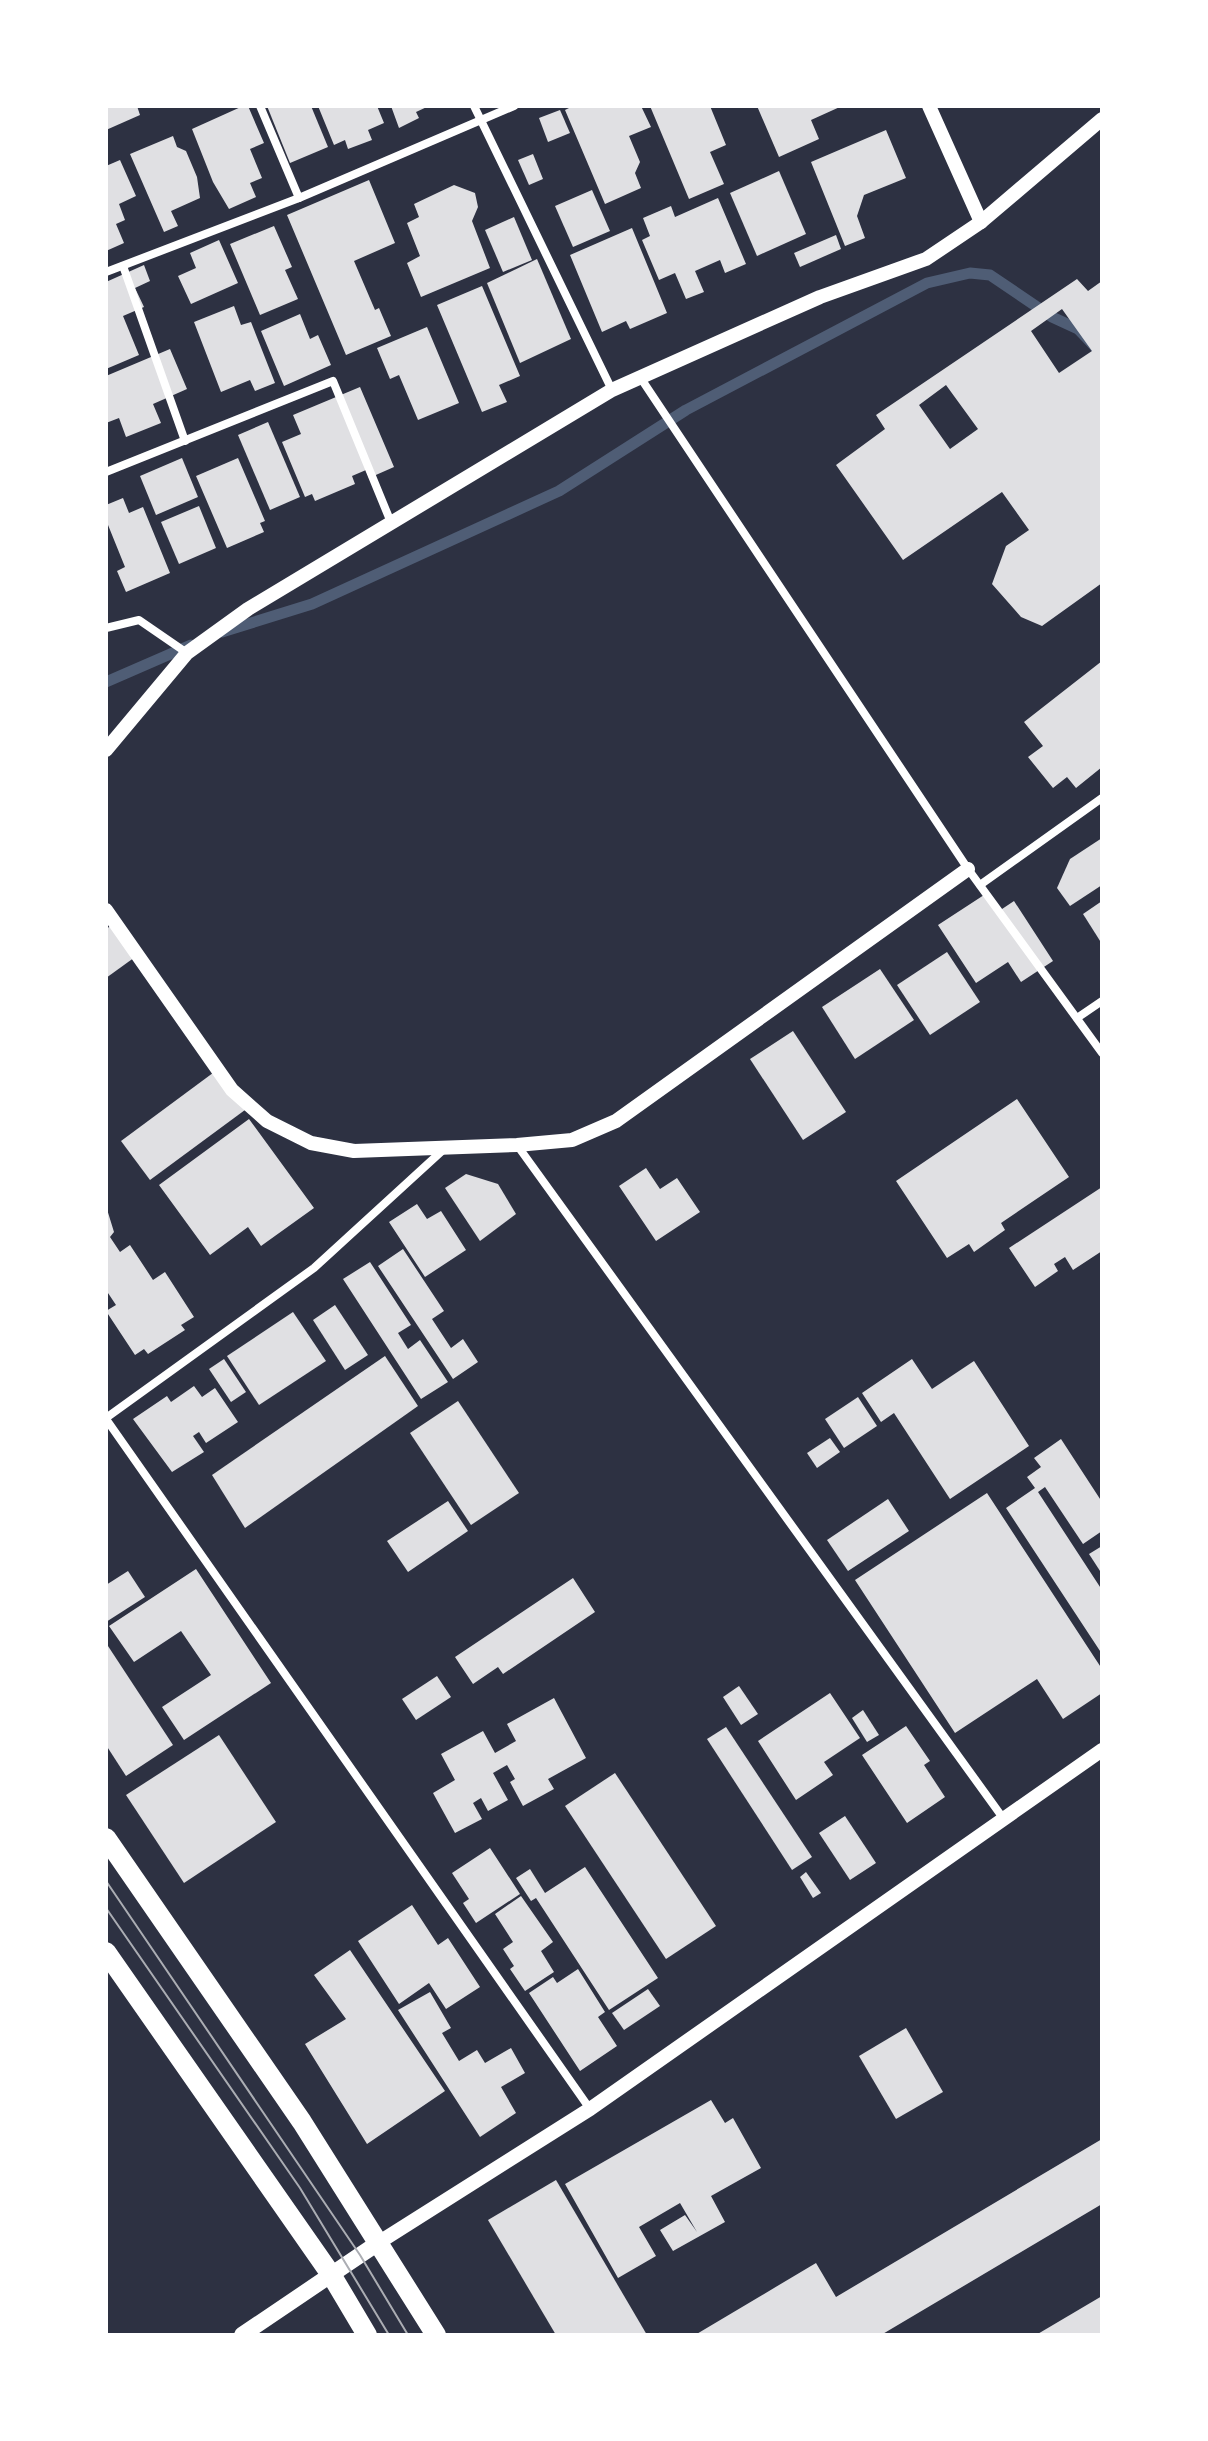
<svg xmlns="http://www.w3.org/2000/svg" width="1208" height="2441" viewBox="0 0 1208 2441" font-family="Raleway,sans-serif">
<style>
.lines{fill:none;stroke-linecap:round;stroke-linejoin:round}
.stream{stroke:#4f5d75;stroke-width:11}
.building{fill:#e0e0e3;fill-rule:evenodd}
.minor{stroke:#fff;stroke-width:8}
.tertiary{stroke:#fff;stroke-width:14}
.secondary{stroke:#fff;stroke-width:16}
.primary{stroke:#fff;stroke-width:20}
.tram{stroke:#abadb3;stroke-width:2}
</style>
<rect width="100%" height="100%" fill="#2d3142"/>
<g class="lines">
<g class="stream">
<polyline points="222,632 312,604 559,491 686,410 927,283 970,273 990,275 1052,317 1078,329 1102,354"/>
<polyline points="106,682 191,645"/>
</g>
</g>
<g class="building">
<polygon points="106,106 137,106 140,115 106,130"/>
<polygon points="243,106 248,106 264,143 250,149 262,178 250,183 256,197 229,209 213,182 192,129"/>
<polygon points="267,106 311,106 328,147 290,163"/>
<polygon points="318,106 377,106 384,123 368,130 372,140 348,149 345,140 334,145"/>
<polygon points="391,106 429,106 416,112 419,118 399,128"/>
<polygon points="573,106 641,106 651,127 629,136 640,162 635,173 641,188 605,204 565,110"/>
<polygon points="650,106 710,106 726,145 710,152 724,184 689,199"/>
<polygon points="757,106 842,106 811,120 819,139 779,157"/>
<polygon points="560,110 570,133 548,142 539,118"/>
<polygon points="886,130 906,178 864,195 857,216 865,238 845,246 811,162"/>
<polygon points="173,136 177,147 186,151 197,177 200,198 171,211 178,226 164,232 130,154"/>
<polygon points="533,154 543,179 529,185 518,160"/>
<polygon points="120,160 136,196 119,204 125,220 116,224 124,243 106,251 106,166"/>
<polygon points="779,171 806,234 757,256 730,193"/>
<polygon points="369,180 395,243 354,261 375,310 379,308 391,336 346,355 287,215"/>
<polygon points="454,185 475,193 478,207 472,221 490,268 421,297 407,263 420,256 407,223 419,217 414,204"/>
<polygon points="592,190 610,231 573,247 555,206"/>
<polygon points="718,198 746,264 725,273 720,260 695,271 704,292 686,299 675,273 659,280 642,240 650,236 643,218 671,206 675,217"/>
<polygon points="514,217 532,260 503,272 485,230"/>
<polygon points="274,226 292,267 285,270 298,299 260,315 230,244"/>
<polygon points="632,228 667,313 630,329 626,321 602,332 570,255"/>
<polygon points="836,235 841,249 800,267 794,253"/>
<polygon points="219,240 238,283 191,304 178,276 196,268 190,253"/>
<polygon points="537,259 571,339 520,363 487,283"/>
<polygon points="144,265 150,281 135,288 144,307 123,316 139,355 106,369 106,282"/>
<path d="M1077,279L1088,291L1102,281V583L1042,626L1021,617L992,584L1006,546L1029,530L1002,492L903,560L836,465L885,429L876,415ZM1062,309L1092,351L1059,373L1031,331ZM946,385L978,429L950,449L919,405Z"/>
<polygon points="482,286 520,376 499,385 507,402 482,412 437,305"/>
<polygon points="234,306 241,325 251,322 275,383 255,391 250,380 221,392 194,322"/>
<polygon points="300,314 310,339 318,335 331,365 284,386 261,331"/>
<polygon points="427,327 459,403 418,420 399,375 390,379 377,348"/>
<polygon points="170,349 187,389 153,404 161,423 126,437 119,418 106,423 106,376"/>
<polygon points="360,387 394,467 369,478 366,470 352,476 355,484 315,501 312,494 305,497 282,442 301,434 293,415"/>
<polygon points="268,422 300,497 270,510 238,435"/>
<polygon points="182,458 198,497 156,515 140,476"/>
<polygon points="238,458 265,521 260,523 264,532 227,548 196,476"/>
<polygon points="123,498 129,513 143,507 170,573 126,592 117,571 125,567 106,520 106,505"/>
<polygon points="199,506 216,548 179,564 161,522"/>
<polygon points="1102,661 1102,767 1076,788 1067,777 1053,788 1028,757 1043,746 1024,722"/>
<polygon points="1102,838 1102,885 1070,906 1057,888 1070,859"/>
<polygon points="984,895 996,913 1014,901 1053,961 1021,982 1008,962 976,983 938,925"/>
<polygon points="1102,901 1102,944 1083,914"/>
<polygon points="120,920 142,952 106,978 106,929"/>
<polygon points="947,952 980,1002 930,1035 897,985"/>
<polygon points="880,969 914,1020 855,1059 822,1007"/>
<polygon points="793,1031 846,1112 803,1140 750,1059"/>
<polygon points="221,1067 249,1107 150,1180 121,1141"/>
<polygon points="1017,1099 1069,1177 1001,1223 1005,1230 974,1252 969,1244 947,1258 896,1181"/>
<polygon points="249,1119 314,1208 261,1246 248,1227 210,1255 159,1185"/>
<polygon points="646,1168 660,1189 677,1178 700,1212 656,1241 619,1186"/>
<polygon points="466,1174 498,1184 516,1214 480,1241 445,1188"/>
<polygon points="1102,1187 1102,1251 1073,1270 1065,1257 1054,1264 1058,1271 1035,1287 1009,1248"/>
<polygon points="417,1204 427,1219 441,1211 466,1250 425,1277 389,1222"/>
<polygon points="106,1206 114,1232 110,1237 120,1252 130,1245 153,1280 165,1272 194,1317 181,1325 185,1330 148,1354 144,1349 135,1355 106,1311 116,1305 106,1290"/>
<polygon points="403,1249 444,1311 432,1319 451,1348 463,1339 478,1362 453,1379 378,1266"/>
<polygon points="370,1262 411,1325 398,1333 408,1349 420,1340 448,1382 421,1399 343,1279"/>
<polygon points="335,1305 368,1355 345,1370 313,1320"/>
<polygon points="293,1312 326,1361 259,1405 227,1356"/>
<polygon points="385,1356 418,1406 245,1528 212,1475"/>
<polygon points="224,1359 246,1392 231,1402 209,1369"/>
<polygon points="912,1359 932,1389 974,1361 1029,1446 950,1499 894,1413 881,1422 862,1393"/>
<polygon points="194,1386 202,1397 215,1388 238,1422 206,1443 199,1432 193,1436 204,1452 172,1472 133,1419 167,1396 171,1402"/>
<polygon points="858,1397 877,1426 844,1448 825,1419"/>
<polygon points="458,1401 519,1493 471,1525 410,1433"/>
<polygon points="830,1438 840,1452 817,1468 807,1453"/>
<polygon points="1061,1439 1102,1502 1102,1531 1083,1544 1045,1487 1038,1492 1102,1590 1102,1654 1006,1508 1035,1488 1027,1477 1041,1467 1034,1458"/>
<polygon points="987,1493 1102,1669 1102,1693 1063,1719 1037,1679 955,1733 855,1580"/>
<polygon points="888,1499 909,1531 848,1571 827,1540"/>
<polygon points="448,1501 468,1531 408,1572 387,1541"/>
<polygon points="1102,1546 1102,1574 1089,1554"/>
<polygon points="196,1569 271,1683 184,1740 162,1707 211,1675 181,1631 134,1662 109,1626"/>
<polygon points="128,1571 145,1597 106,1622 106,1585"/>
<polygon points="573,1578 595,1612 503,1674 498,1667 473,1684 455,1657"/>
<polygon points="106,1643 173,1745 126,1776 106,1745"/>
<polygon points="437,1676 451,1697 416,1720 402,1699"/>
<polygon points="739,1686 758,1714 741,1725 723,1697"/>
<polygon points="830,1693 860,1738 824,1762 833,1775 796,1800 758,1741"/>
<polygon points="554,1698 586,1758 548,1779 554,1789 523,1806 510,1782 515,1779 507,1765 493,1773 508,1800 488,1811 481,1798 473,1803 482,1819 455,1833 433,1793 455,1780 441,1754 483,1731 495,1753 516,1741 507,1724"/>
<polygon points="863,1710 879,1735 867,1742 852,1718"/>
<polygon points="906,1726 930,1761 924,1765 945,1797 907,1823 862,1755"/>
<polygon points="726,1727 812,1857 792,1870 707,1739"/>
<polygon points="219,1735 276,1822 184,1883 126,1795"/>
<polygon points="615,1773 716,1926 666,1959 565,1806"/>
<polygon points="845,1816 876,1863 850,1880 819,1833"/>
<polygon points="490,1848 520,1894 476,1923 463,1903 469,1899 452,1873"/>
<polygon points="585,1867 658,1978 609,2010 536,1898 531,1901 516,1878 530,1869 545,1893"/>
<polygon points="806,1872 821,1893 813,1898 800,1877"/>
<polygon points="521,1896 553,1942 541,1951 554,1972 525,1991 510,1969 514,1966 503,1949 513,1942 495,1914"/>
<polygon points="412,1905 438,1945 448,1938 480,1987 446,2009 429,1983 399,2004 358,1941"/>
<polygon points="350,1950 445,2091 367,2144 305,2044 346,2019 314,1975"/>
<polygon points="578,1969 605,2012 598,2017 617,2046 580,2071 529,1993 553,1977 557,1983"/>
<polygon points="648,1989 660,2006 624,2030 612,2013"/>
<polygon points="430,1992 451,2028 442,2033 459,2061 477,2050 485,2063 511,2048 525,2073 501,2087 516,2113 480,2137 398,2010"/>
<polygon points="906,2028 943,2092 896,2119 859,2056"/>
<polygon points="711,2100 725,2123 733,2118 761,2168 711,2196 725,2222 673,2251 660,2230 685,2215 697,2232 680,2203 639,2227 656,2256 618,2278 565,2184"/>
<polygon points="1102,2139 1102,2204 881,2335 695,2335 816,2263 836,2297"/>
<polygon points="556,2180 647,2335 556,2335 488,2220"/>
<polygon points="1102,2296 1102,2335 1036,2335"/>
</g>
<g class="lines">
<g class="minor">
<polyline points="260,106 299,198"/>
<polyline points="474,106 612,390"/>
<polyline points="123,266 185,441"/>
<polyline points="106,272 299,198 514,106"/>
<polyline points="640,377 968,869 1102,1053"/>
<polyline points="106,472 333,381 390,520"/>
<polyline points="106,628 139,620 187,653"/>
<polyline points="980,885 1102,798"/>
<polyline points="1077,1018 1102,1001"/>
<polyline points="517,1145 1003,1818"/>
<polyline points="106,1418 314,1268 443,1150"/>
<polyline points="106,1419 590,2109"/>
</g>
<g class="tertiary">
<polyline points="929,106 981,222"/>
<polyline points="106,750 187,653 248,609 612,390 820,297 926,259 981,222 1102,119"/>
<polyline points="106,910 232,1090 267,1121 311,1143 354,1151 517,1145 572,1140 616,1121 968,869"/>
<polyline points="378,2243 590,2109 1102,1750"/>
</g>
<polyline class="secondary" points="242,2335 378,2243"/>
<g class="primary">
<polyline points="106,1838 302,2122 436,2335"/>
<polyline points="106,1952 332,2276 367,2335"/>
</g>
<g class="tram">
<polyline points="106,1881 360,2255 408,2335"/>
<polyline points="106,1908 300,2188 389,2335"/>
</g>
</g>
<rect width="1208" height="2441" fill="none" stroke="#ffffff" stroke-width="216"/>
</svg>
